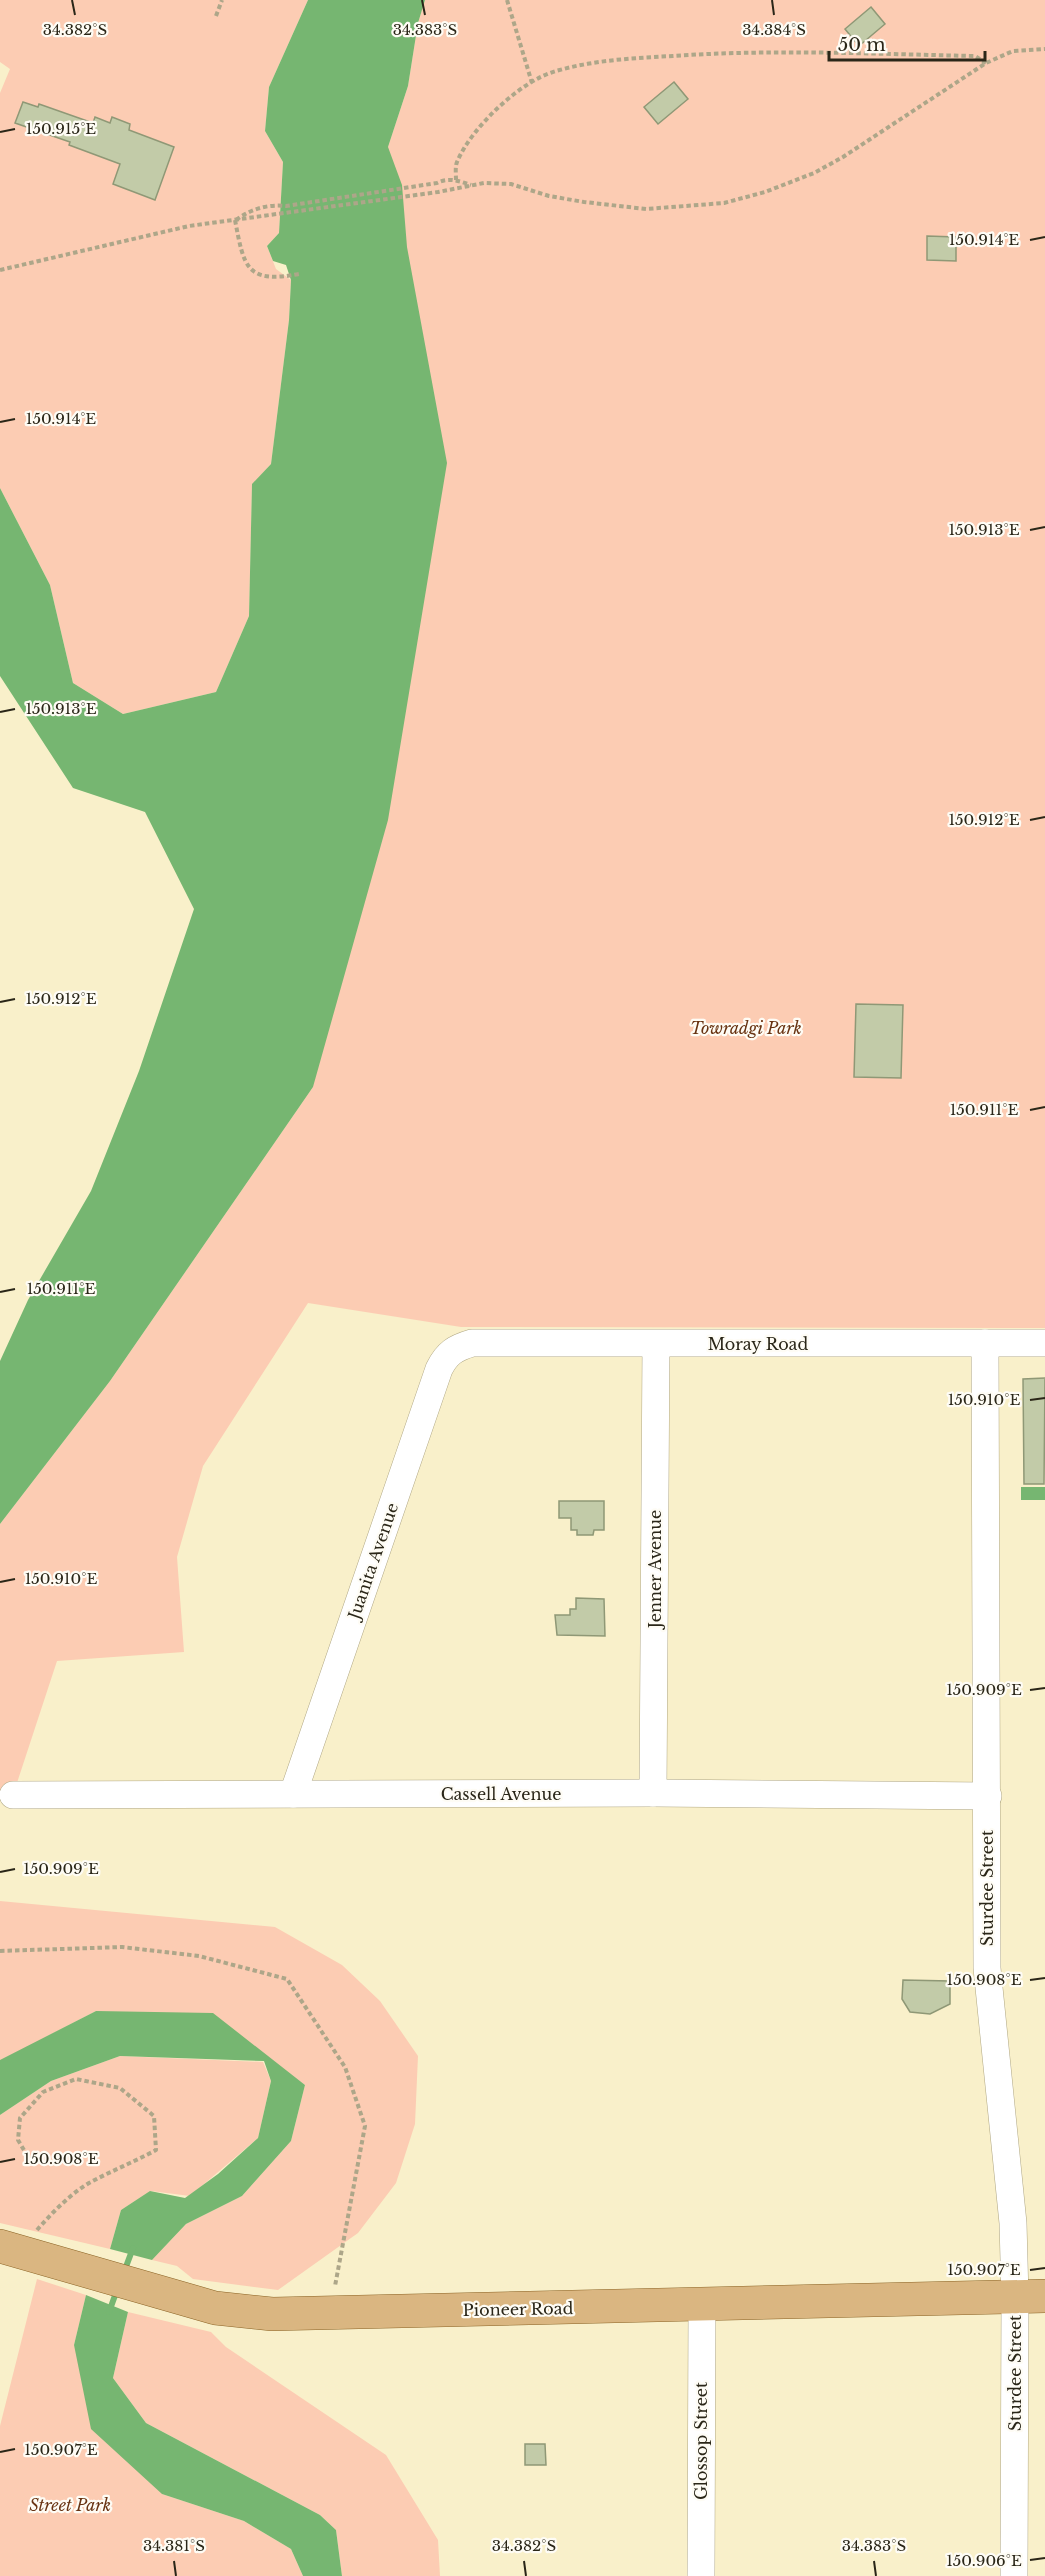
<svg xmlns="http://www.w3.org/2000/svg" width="1045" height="2576" viewBox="0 0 1045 2576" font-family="'Libre Baskerville',serif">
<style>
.green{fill:#fcccb3}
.water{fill:#76b671}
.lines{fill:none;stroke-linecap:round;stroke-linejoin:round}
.stream{stroke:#76b671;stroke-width:6}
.building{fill:#c2cba8;stroke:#8f9876;stroke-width:1.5}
.minor-casing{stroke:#b0a784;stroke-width:28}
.major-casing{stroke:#8c6426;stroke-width:34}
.path{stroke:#ada689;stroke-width:4;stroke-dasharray:4.5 3;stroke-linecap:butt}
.minor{stroke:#fff;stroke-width:27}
.major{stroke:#dab681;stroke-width:33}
.ticks{fill:none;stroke:#2a2618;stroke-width:2}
.labels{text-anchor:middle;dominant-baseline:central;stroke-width:4.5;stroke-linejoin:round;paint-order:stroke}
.park-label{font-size:16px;font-style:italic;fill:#683312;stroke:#fefcf5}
.street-label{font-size:16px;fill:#2a2618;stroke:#fefcf5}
.ticks-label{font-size:15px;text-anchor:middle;fill:#2a2618;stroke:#fefcf5;stroke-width:4.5;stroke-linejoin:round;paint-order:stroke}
</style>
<rect width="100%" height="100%" fill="#f9f0ca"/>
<g class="green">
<polygon points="0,0 308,0 269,87 265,131 283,162 279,233 267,246 276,269 291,280 289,320 271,464 252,485 249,616 216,692 123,714 73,683 50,585 0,488 0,93 10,69 0,62"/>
<polygon points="425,0 1045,0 1045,1328 461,1327 308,1303 203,1466 177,1557 184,1652 57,1661 13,1795 0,1796 0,1524 110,1381 313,1087 388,147 408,86 418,23"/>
<polygon points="0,1901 275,1927 342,1965 380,2001 418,2056 415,2124 396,2183 358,2233 278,2290 193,2279 177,2266 152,2260 186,2224 242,2196 291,2141 305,2085 262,2056 96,2011 0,2061"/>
<polygon points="120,2056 263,2062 271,2081 258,2138 190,2196 151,2191 121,2210 110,2249 0,2223 0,2115 51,2081"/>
<polygon points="37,2279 86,2295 74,2345 162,2494 244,2521 291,2549 303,2576 0,2576 0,2426"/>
<polygon points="128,2312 211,2332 226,2347 386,2455 438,2540 440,2576 342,2576 336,2530 320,2515 146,2423 113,2378"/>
</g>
<g class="water">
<polygon points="308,0 425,0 418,23 408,86 388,147 402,185 407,247 447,463 388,820 313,1087 110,1381 0,1524 0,1361 28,1300 91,1191 139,1071 194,909 145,812 73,788 0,676 0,488 50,585 73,683 123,714 216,692 249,616 252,484 271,464 289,320 291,280 286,265 273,261 267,246 279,233 283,162 265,131 269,87"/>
<rect x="1021" y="1487" width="24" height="13"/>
<polygon points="96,2011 213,2013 305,2085 291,2141 242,2196 186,2224 152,2260 110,2249 121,2210 150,2191 185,2198 218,2174 258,2138 271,2081 264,2061 120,2056 51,2081 0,2115 0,2060"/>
<polygon points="86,2295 128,2312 113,2378 146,2423 320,2515 336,2530 342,2576 303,2576 291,2549 244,2521 162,2494 91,2429 74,2345"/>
</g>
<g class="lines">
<g class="stream">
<polyline points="124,2272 133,2248"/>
<polyline points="109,2312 117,2290"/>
</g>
</g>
<g class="building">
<polygon points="871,7 885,24 859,46 845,29"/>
<polygon points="674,82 688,99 658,124 644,107"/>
<polygon points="23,102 38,107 39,104 93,123 95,117 110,123 112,117 130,124 129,130 174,147 155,200 113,184 120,164 69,145 70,142 15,123"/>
<polygon points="927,236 956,237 956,261 927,260"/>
<polygon points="856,1004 903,1005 901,1078 854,1077"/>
<polygon points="1045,1378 1044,1484 1024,1484 1023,1379"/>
<polygon points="559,1501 604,1501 604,1530 594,1530 593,1535 577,1535 577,1530 571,1530 571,1518 559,1518"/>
<polygon points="576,1598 604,1599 605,1636 557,1635 555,1615 570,1615 570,1609 576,1609"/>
<polygon points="903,1980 950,1981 950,2004 930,2014 910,2012 902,1999"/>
<polygon points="525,2444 545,2444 546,2465 525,2465"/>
</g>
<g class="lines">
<defs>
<g id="minor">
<polyline points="985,1343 987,1968 1013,2223 1015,2297 1014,2576"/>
<polyline points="653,1793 656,1344"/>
<path d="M293,1794L439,1369C447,1353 455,1348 472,1343H1045"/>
<polyline points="13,1795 653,1793 988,1796"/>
<polyline points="701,2576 702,2305"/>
</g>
<polyline id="major" points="0,2246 215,2308 272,2314 1045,2296"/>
</defs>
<use href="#minor" class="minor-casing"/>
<use href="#major" class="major-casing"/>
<g class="path">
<polyline points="507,0 532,83"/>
<polyline points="216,16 222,0"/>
<path d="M456,180C456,174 455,167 457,162C471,128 520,81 556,71C594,60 634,58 673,56C773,49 874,54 975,56L986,63"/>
<path d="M235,220C244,267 246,284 299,274"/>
<path d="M236,220C251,209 267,204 286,206L437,183C449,177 459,181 471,185"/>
<polyline points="0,270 189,226 438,192 484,183 511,184 549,196 584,202 646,209 724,203 765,192 814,173 843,157 986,63 1013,51 1045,49"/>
<polyline points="0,1951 122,1947 199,1956 287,1979 345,2067 365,2126 335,2286"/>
<path d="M37,2230C52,2213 69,2195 89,2183C111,2171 134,2162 156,2150L154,2116L120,2088L76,2079L43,2092L20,2118L18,2140L28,2157L39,2161"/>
</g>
<use href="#minor" class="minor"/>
<use href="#major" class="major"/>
</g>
<path class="ticks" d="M72,0L75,15M422,0L425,15M772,0L774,15M0,132L15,129M1030,240L1045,237M0,422L15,419M1030,530L1045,527M0,712L15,709M1030,820L1045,817M0,1002L15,999M1030,1110L1045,1107M0,1292L15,1289M1030,1400L1045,1398M0,1582L15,1579M1030,1690L1045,1688M0,1872L15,1869M1030,1980L1045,1978M0,2162L15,2159M1030,2270L1045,2268M0,2452L15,2449M1030,2560L1045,2558M174,2561L176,2576M524,2561L526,2576M874,2561L876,2576"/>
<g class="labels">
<g class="park-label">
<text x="746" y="1028">Towradgi Park</text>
<text x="70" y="2505">Street Park</text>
</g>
<g class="street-label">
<text x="758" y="1344">Moray Road</text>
<text transform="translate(373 1561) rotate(-71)">Juanita Avenue</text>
<text transform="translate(655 1569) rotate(-90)">Jenner Avenue</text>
<text x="501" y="1794">Cassell Avenue</text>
<text transform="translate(987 1888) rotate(-90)">Sturdee Street</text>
<text transform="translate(518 2309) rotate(-1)">Pioneer Road</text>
<text transform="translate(1015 2373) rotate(-90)">Sturdee Street</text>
<text transform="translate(701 2441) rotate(-90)">Glossop Street</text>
</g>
</g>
<g class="ticks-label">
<text x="75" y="35">34.382°S</text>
<text x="425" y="35">34.383°S</text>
<text x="774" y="35">34.384°S</text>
<text x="61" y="134">150.915°E</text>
<text x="984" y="245">150.914°E</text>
<text x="61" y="424">150.914°E</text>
<text x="984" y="535">150.913°E</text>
<text x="61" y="714">150.913°E</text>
<text x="984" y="825">150.912°E</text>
<text x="61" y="1004">150.912°E</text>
<text x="984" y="1115">150.911°E</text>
<text x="61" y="1294">150.911°E</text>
<text x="984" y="1405">150.910°E</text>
<text x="61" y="1584">150.910°E</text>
<text x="984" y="1695">150.909°E</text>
<text x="61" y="1874">150.909°E</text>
<text x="984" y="1985">150.908°E</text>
<text x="61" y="2164">150.908°E</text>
<text x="984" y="2275">150.907°E</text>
<text x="61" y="2455">150.907°E</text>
<text x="174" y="2551">34.381°S</text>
<text x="524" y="2551">34.382°S</text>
<text x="874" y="2551">34.383°S</text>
<text x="984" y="2566">150.906°E</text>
</g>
<path d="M829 51v9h156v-9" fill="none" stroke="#2a2618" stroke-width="3"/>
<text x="838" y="51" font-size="18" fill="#2a2618" stroke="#fefcf5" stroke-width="4.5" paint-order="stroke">50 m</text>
</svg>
